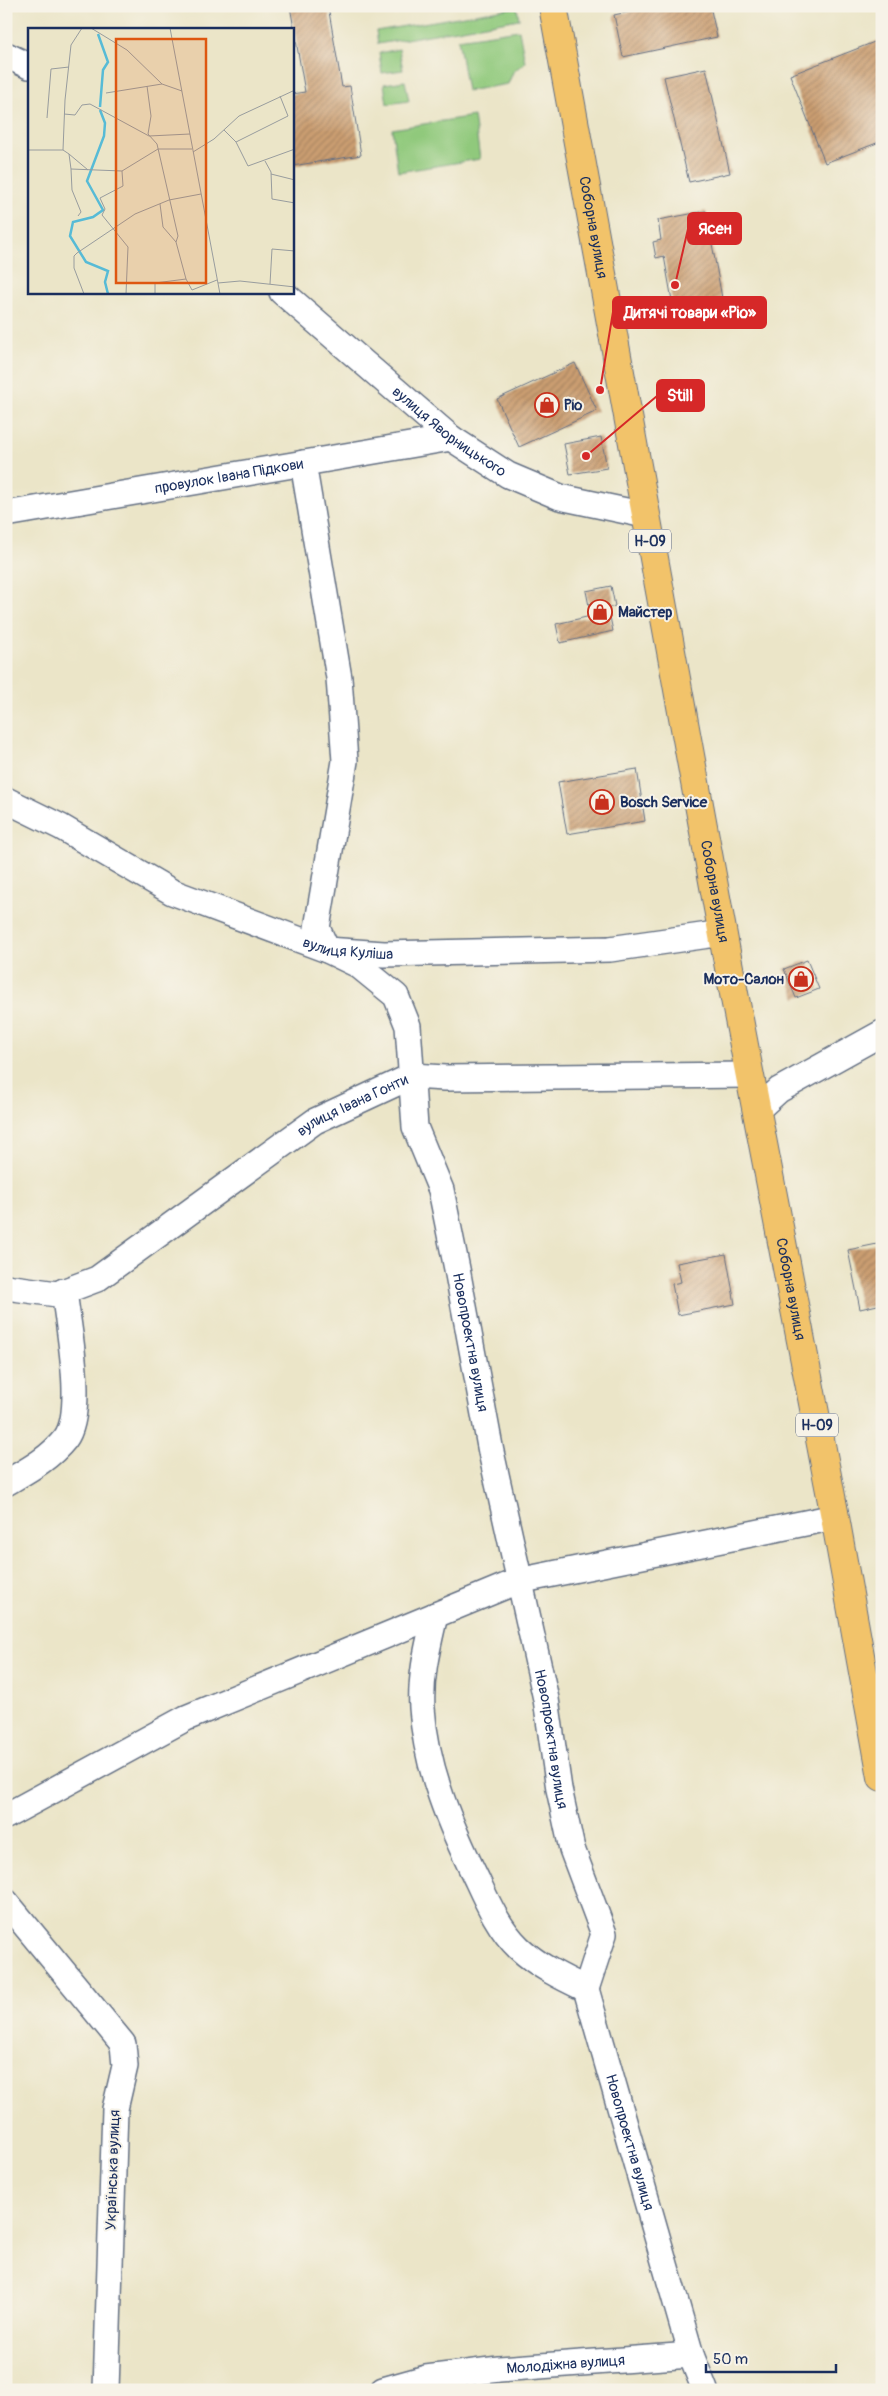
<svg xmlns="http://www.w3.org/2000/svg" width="888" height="2396" viewBox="0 0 888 2396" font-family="Pangolin,sans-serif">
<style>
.grass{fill:#90c97c;stroke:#567c6d}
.building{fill:url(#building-hatch)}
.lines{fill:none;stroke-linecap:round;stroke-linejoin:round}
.minor-casing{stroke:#646f83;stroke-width:28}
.major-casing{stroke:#646f83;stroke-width:30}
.minor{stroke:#fff;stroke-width:25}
.major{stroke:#f2c36a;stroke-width:28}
.labels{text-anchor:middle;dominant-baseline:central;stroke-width:4;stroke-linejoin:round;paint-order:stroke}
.shield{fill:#f7f3e8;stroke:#5d6a87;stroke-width:1}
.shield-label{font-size:14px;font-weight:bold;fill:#1b2f5e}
.street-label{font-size:15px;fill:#1b2f5e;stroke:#f7f3e8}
.poi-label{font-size:15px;font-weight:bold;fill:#1b2f5e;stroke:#f7f3e8;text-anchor:start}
.inset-river{fill:none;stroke:#57bbd6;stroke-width:2.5}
.inset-road{fill:none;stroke:#989c9e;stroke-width:1}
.view{fill:#de5710;fill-opacity:0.15;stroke:#de5710;stroke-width:2.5}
.inset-edge{fill:none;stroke:#1b2f5e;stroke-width:2.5}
.leader{fill:none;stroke:#d62828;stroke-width:2}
.callout-dot{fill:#d62828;stroke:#f7f3e8;stroke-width:2}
.callout{fill:#d62828;stroke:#d62828;stroke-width:2}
.callout-label{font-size:16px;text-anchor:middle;font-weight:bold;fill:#fff}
</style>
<defs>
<pattern id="building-hatch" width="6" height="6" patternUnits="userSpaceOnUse" patternTransform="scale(1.25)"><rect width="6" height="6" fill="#cb9e71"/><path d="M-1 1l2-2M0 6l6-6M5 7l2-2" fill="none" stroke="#a48160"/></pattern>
</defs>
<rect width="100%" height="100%" fill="#f7f3e8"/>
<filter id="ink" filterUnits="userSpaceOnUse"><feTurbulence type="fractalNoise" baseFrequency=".02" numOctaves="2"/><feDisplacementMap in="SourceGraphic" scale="10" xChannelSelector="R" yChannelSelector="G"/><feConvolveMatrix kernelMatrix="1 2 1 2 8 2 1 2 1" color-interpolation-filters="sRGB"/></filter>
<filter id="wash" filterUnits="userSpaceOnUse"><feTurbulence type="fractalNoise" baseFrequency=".0096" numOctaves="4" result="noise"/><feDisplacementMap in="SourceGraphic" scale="20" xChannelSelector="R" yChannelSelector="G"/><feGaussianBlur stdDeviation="1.12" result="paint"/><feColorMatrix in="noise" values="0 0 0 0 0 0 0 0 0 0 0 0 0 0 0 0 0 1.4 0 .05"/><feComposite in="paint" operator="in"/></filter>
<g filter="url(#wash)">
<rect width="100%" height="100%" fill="#ebe5c8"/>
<g class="grass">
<polygon points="517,7 519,19 378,44 376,31"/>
<polygon points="519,30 525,62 513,72 508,84 467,91 458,39"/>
<polygon points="399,49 403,70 382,73 379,53"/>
<polygon points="405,81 409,101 387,104 384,84"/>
<polygon points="474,116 480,159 398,172 392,129"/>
</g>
<g id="blocks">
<g class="building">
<polygon points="290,6 328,6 342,87 350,86 361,155 292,166 292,94 305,92"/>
<polygon points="655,6 710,6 717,37 623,57 614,15"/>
<polygon points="882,39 882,141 825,163 790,75"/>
<polygon points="706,68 730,173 689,182 664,77"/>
<polygon points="706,211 724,309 675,317 664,256 656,258 653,242 661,240 658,220"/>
<polygon points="575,363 597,411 519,447 497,399"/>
<polygon points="601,437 607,468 570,474 564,444"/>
<polygon points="611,586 615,606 608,608 613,631 560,643 556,624 591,616 586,591"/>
<polygon points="637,769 645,821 567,834 558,782"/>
<polygon points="807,960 819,989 796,998 784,969"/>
<polygon points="882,1243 882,1304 860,1309 848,1250"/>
<polygon points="726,1254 735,1304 678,1315 672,1284 681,1282 677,1263"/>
</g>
</g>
</g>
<g filter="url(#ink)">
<use href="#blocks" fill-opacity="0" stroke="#646f83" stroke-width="1"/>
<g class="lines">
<defs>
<g id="minor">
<polyline points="6,55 29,66"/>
<path id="s1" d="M282,292L451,438L508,475L560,497L645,515"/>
<path id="s2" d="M303,463L339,678L345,761L317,928L327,950L358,965L396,996L408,1026L415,1127L441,1190L457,1269L491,1452L546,1699L559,1789L572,1849L604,1934L586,1989L691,2355L705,2390"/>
<path id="s3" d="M6,514L451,438"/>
<path id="s4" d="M6,800L61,827L172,892L327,950L384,954L610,949L723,933"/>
<polyline points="757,1110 779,1090 882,1033"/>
<path id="s5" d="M6,1287L57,1294L97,1279L315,1121L412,1076L445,1078L749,1075"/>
<path d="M6,1483C28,1470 49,1459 65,1439C86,1412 68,1326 64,1291"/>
<path d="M435,1615C428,1646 420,1676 422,1708C426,1769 451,1827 477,1880C488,1904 500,1930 519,1948C538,1966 563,1978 586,1989"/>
<polyline points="6,1816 186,1718 518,1581 835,1517"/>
<polyline points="6,1902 123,2044 125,2066 115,2109 106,2390"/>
<path id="s6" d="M383,2390L426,2378L499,2369L691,2355"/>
</g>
<g id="major">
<path id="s7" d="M553,6L726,952L835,1517L882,1777"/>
</g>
</defs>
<use href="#minor" class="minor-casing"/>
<use href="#major" class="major-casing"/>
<use href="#minor" class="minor"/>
<use href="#major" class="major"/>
</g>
</g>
<defs>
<symbol id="shop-ring" viewBox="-11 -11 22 22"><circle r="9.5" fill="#f7f3e8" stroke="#c8321e" stroke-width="1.5"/><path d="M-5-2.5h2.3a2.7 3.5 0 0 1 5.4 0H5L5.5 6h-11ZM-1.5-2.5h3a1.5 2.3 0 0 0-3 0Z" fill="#c8321e"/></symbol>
</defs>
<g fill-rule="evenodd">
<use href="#shop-ring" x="533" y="391" width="28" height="28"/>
<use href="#shop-ring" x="586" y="598" width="28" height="28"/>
<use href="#shop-ring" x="588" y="788" width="28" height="28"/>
<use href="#shop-ring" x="787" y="965" width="28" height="28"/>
</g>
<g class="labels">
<g class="shield">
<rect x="629" y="529.5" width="42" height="23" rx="4"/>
<rect x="796" y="1413.5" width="42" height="23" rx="4"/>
</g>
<g class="shield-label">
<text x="650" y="541">Н-09</text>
<text x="817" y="1425">Н-09</text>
</g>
<g class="street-label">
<text stroke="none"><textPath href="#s7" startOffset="225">Соборна вулиця</textPath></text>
<text stroke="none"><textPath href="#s1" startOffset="218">вулиця Яворницького</textPath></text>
<text stroke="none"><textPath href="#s3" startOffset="226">провулок Івана Підкови</textPath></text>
<text stroke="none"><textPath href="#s7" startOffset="900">Соборна вулиця</textPath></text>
<text stroke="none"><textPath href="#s4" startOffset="376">вулиця Куліша</textPath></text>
<text stroke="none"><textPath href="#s5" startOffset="404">вулиця Івана Гонти</textPath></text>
<text stroke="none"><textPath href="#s7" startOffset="1305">Соборна вулиця</textPath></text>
<text stroke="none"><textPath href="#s2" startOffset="935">Новопроектна вулиця</textPath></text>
<text stroke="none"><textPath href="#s2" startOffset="1340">Новопроектна вулиця</textPath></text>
<text stroke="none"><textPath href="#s2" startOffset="1760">Новопроектна вулиця</textPath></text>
<text transform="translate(113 2170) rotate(-88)">Українська вулиця</text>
<text stroke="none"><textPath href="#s6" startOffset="185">Молодіжна вулиця</textPath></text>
</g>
<g class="poi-label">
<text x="564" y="405">Ріо</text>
<text x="618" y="612">Майстер</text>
<text x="620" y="802">Bosch Service</text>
<text x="784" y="979" text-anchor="end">Мото-Салон</text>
</g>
</g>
<g transform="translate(28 28)">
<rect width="266" height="266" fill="#ebe5c8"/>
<path class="inset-river" d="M70,6L80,34L75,42L72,79M72,82L77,95L76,108L59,153L75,182L65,189L45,194L42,208L58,234L80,243L77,254L80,266"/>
<path class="inset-road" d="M63,0L99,22L134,56L154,63M142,0L192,266M119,58L123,88L120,106L129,116L150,208L148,214L158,251L164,262L189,252M78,65L134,56M36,86L47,87L54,77L62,76L121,108L162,106M19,90L23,41L41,39M196,102L208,114L220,138L267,121M208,114L260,88L252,68M0,122H35L41,126L43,141L94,143L130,121H164M35,122L37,72L43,17L54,0M165,124L186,111L211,88L267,62M41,126L60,142M237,133L243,144L244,171L267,175M43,141L44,162L53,184L50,188M94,143L95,158L72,170L77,181L74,187L100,219L98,266M243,146L267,152M132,176L135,199L148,214M190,255L212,253L267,259M242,256L244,221L267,223M56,266L46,240V228L49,225L107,186L141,172L173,166M127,266V255L158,251"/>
<path class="view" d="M88,11H178V255H88Z"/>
<rect width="266" height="266" class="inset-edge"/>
</g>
<path class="leader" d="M675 285L688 229M600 390L613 312M586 456L657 396"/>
<g class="callout-dot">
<circle cx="675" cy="285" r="5"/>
<circle cx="600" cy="390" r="5"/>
<circle cx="586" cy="456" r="5"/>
</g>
<g class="callout">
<rect x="688" y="213" width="53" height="31" rx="5"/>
<rect x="613" y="297" width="153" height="31" rx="5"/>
<rect x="657" y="380" width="47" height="31" rx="5"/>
</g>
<g class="callout-label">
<text x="715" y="234">Ясен</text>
<text x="690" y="318">Дитячі товари «Ріо»</text>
<text x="680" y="401">Still</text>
</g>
<rect width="888" height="2396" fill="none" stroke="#f7f3e8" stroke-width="25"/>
<path d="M706 2364v8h130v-8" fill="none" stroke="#1b2f5e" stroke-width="2.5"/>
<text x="713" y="2364" font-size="15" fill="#1b2f5e" stroke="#f7f3e8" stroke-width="4" paint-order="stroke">50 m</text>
</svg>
